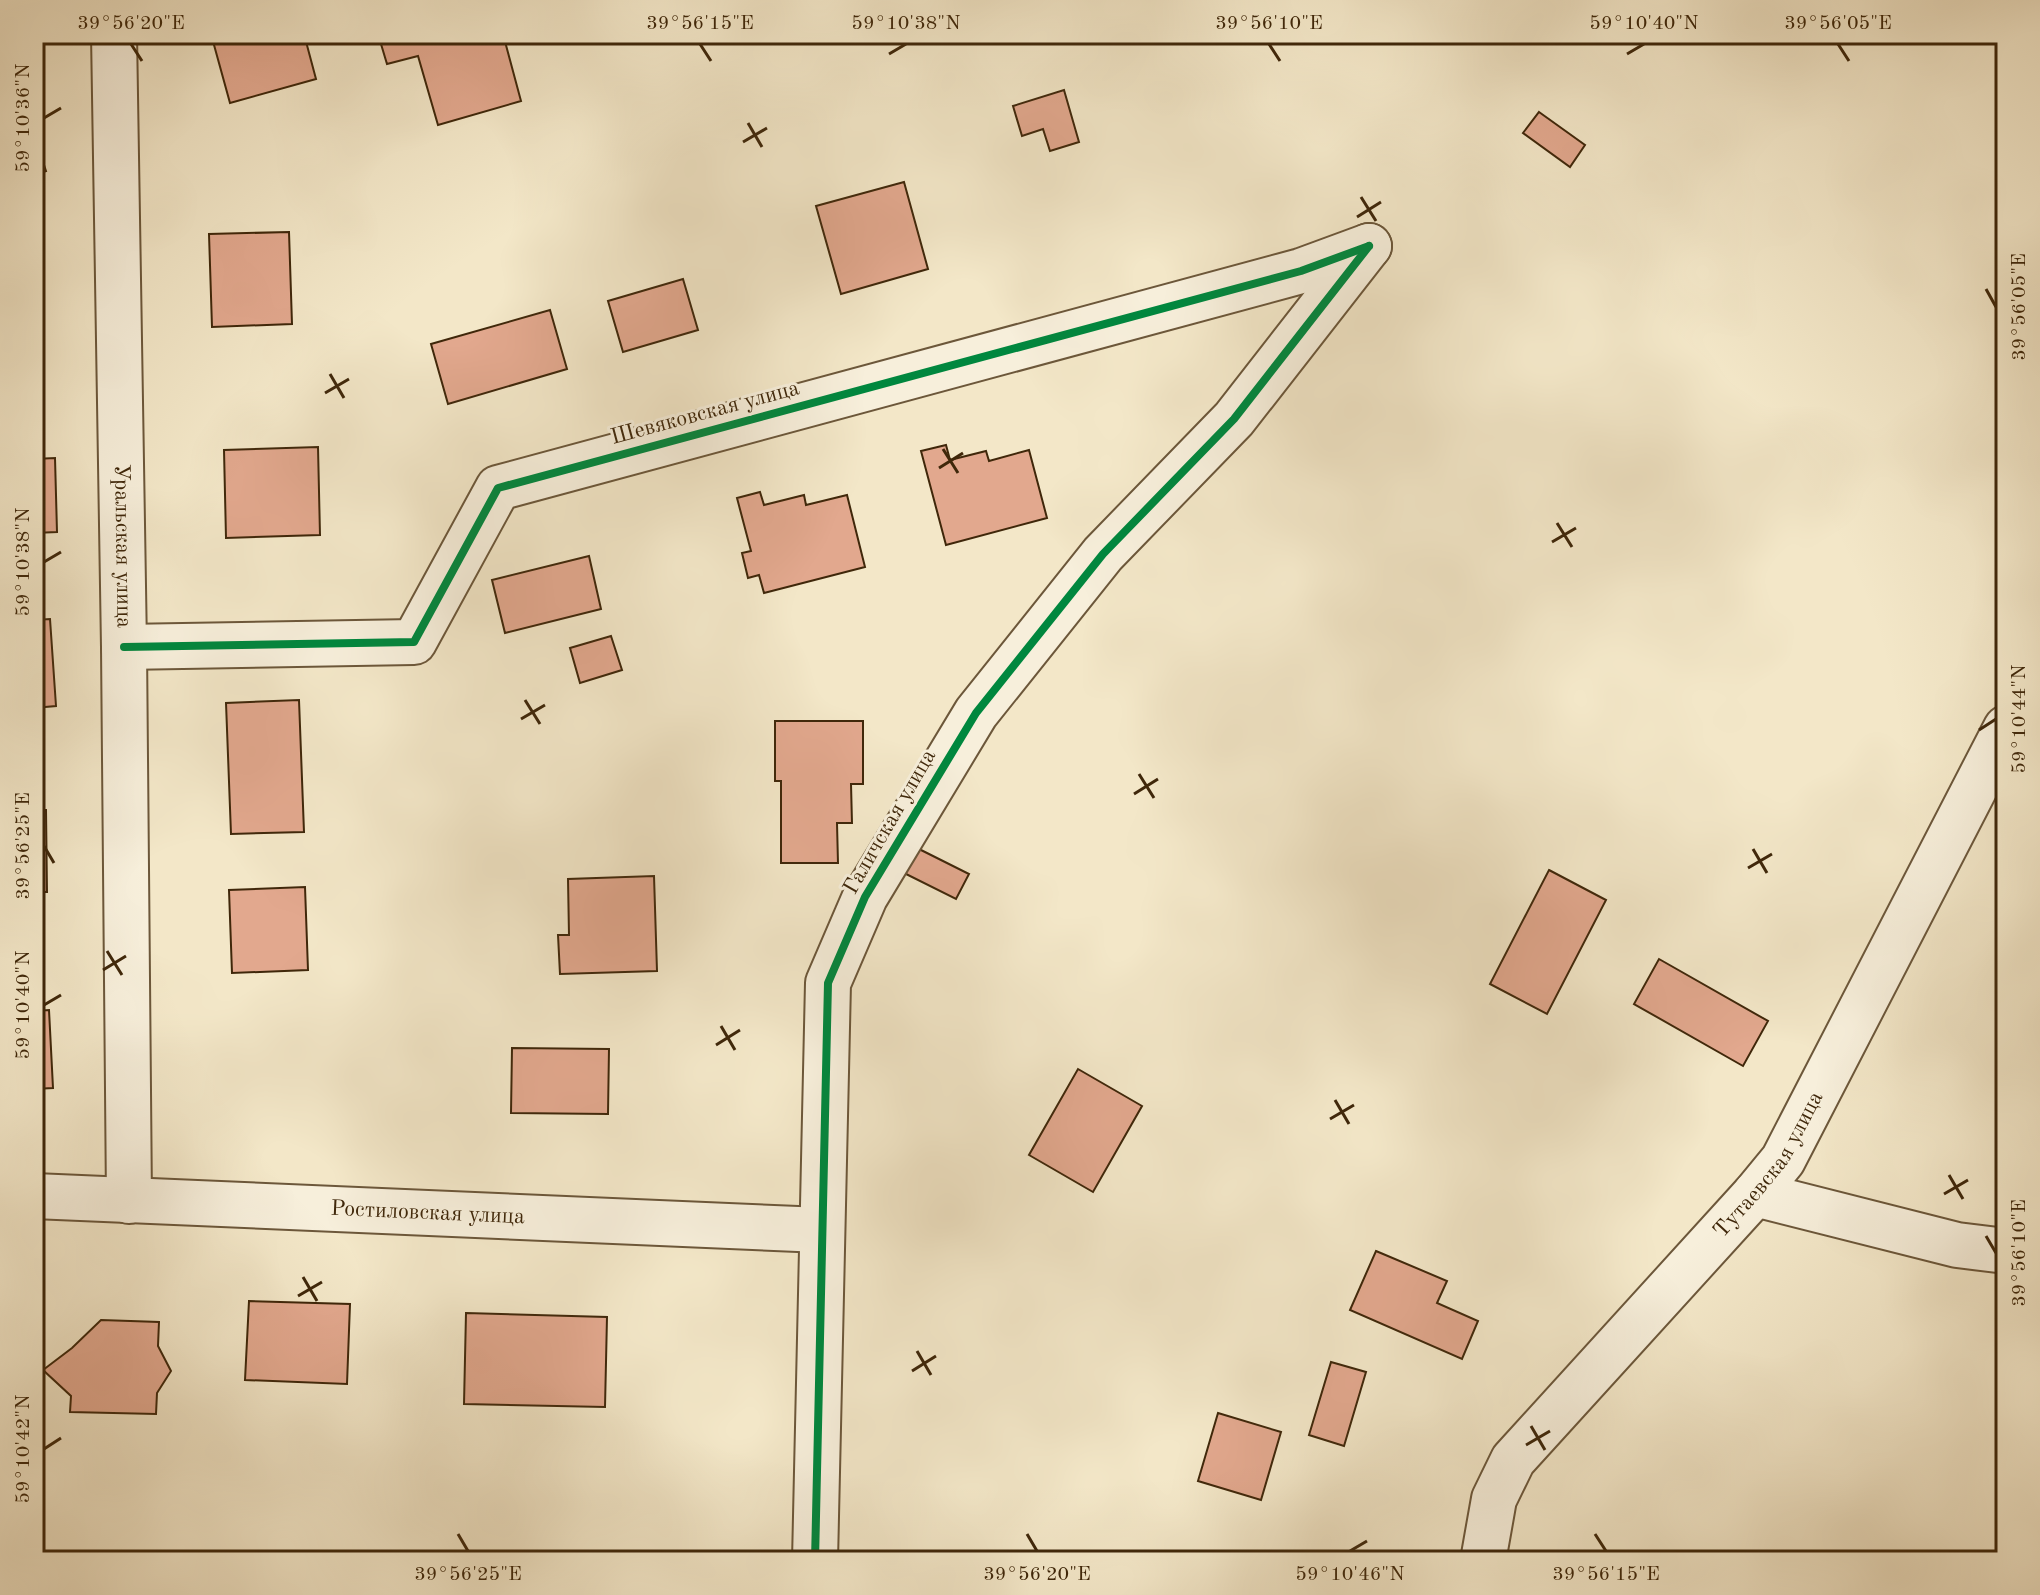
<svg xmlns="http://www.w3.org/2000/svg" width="2040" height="1595" viewBox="0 0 2040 1595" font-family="'Old Standard TT',serif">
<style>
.building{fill:#e2a88e;stroke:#3f270a;stroke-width:2}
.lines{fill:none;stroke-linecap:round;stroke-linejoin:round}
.minor-casing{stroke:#6c573a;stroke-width:48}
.minor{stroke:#f7efdb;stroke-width:44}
.cycleway-casing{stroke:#f7efdb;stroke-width:13}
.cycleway{stroke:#00873e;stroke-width:8}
.ticks{fill:none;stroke:#3f270a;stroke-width:3}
.labels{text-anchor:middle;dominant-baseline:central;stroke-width:6;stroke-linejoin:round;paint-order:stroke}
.street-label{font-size:22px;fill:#3f270a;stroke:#f7efdb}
.neatline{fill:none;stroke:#3f270a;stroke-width:3}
.ticks-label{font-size:20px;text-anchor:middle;fill:#3f270a}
</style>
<rect width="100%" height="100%" fill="#f3e7c8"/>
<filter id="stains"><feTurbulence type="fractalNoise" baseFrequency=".0025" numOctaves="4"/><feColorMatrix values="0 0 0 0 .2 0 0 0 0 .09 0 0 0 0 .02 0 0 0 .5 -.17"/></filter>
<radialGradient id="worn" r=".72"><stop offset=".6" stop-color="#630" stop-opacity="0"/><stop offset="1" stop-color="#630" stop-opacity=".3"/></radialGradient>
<g class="building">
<polygon points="211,34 304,34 316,79 230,103"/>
<polygon points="378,34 503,34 521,101 438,125 418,56 387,64"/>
<polygon points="1064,90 1079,142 1050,151 1043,129 1022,136 1013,106"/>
<polygon points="1539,112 1585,145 1570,167 1523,133"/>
<polygon points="34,134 46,171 34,175"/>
<polygon points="904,182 928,269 841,294 816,206"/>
<polygon points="289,232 292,324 212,327 209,234"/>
<polygon points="683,279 698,330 623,352 608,301"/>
<polygon points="550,310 567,369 448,404 431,344"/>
<polygon points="946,445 950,460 986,451 989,461 1029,450 1047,518 946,545 921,451"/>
<polygon points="318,447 320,535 226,538 224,450"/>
<polygon points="55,458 57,532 34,533 34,459"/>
<polygon points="760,492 764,505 804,495 806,505 847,495 865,567 764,593 759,575 748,578 742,553 751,551 737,498"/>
<polygon points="589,556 601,609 505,633 492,580"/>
<polygon points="50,619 56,706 34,708 34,620"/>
<polygon points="611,636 622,670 580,683 570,648"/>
<polygon points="299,700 304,832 231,834 226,703"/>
<polygon points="775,721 863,721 863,784 851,784 852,823 837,823 838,863 781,863 781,781 775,781"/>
<polygon points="34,810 46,810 47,892 34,892"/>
<polygon points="915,847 969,874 956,899 902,872"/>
<polygon points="1549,870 1606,900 1547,1014 1490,984"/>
<polygon points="654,876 657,971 560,974 558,935 569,935 568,879"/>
<polygon points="305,887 308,970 232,973 229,890"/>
<polygon points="1659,959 1768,1021 1743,1066 1634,1004"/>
<polygon points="49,1010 53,1088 34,1089 34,1011"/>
<polygon points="512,1048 609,1049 608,1114 511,1113"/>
<polygon points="1078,1069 1142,1106 1093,1192 1029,1155"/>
<polygon points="1376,1251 1447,1281 1437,1303 1478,1321 1462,1359 1350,1310"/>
<polygon points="249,1301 350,1304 347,1384 245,1380"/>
<polygon points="466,1313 607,1317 605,1407 464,1404"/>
<polygon points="101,1320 159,1322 158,1346 171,1371 157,1393 156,1414 70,1412 71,1396 43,1370 72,1348"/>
<polygon points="1331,1362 1366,1372 1344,1446 1309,1435"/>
<polygon points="1218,1413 1281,1432 1261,1500 1198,1481"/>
</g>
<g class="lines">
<defs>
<g id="minor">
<path id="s1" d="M114,34L124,647L129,1201"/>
<polyline points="124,647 414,642 498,488 1301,271 1369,246"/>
<polyline points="1755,1194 1957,1245 2006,1251"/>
<path id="s2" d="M34,1196L822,1230"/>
<polyline points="815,1561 828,983 865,897 976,713 1103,554 1234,419 1369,246"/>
<path id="s3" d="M1483,1561L1494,1499L1513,1460L1755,1194L1783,1160L2006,728"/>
</g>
</defs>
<use href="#minor" class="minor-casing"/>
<use href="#minor" class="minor"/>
<defs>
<g id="cycleway">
<polyline points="124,647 414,642 498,488 1301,271 1369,246"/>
<polyline points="815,1561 828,983 865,897 976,713 1103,554 1234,419 1369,246"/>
</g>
</defs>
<use href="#cycleway" class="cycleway-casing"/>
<use href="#cycleway" class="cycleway"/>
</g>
<path class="ticks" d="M131,44L142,61M700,44L711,61M1269,44L1280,61M1838,44L1849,61M889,54L906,44M1627,54L1644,44M44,118L61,108M748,123L762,147M743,142L767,128M1361,197L1376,221M1357,217L1381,202M1986,289L1996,307M330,374L344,398M325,393L349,379M943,449L958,473M939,468L963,453M1557,523L1572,547M1552,542L1576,528M44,562L61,552M525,700L540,724M521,719L545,705M1979,730L1996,719M1139,774L1154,798M1134,794L1158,779M44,846L54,863M1753,849L1767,873M1748,868L1772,854M107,951L122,975M103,970L126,956M44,1005L61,995M721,1026L735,1050M716,1045L740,1030M1335,1100L1349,1124M1330,1119L1354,1105M1949,1175L1963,1199M1944,1194L1968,1180M1986,1236L1996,1253M303,1277L317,1301M298,1296L322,1282M917,1351L931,1375M912,1371L936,1356M1531,1426L1545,1450M1526,1445L1550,1431M44,1449L61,1438M458,1534L468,1551M1027,1534L1037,1551M1595,1534L1606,1551M1350,1551L1367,1541"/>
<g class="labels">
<g class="street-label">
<text transform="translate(705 413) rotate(-15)">Шевяковская улица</text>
<text stroke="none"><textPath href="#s1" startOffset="512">Уральская улица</textPath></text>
<text transform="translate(890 822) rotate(-60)">Галичская улица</text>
<text stroke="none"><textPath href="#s3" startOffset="498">Тутаевская улица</textPath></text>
<text stroke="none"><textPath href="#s2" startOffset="394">Ростиловская улица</textPath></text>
</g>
</g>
<rect width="2040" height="1595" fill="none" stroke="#f3e7c8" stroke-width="88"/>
<rect x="44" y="44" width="1952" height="1507" class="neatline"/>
<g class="ticks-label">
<text x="131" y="29">39°56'20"E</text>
<text x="700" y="29">39°56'15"E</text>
<text x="906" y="29">59°10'38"N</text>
<text x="1269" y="29">39°56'10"E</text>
<text x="1644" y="29">59°10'40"N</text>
<text x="1838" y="29">39°56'05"E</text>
<text transform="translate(22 118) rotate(-90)" y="7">59°10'36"N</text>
<text transform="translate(2018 307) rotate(-90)" y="7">39°56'05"E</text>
<text transform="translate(22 562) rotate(-90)" y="7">59°10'38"N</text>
<text transform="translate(2018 719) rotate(-90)" y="7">59°10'44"N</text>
<text transform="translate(22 846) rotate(-90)" y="7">39°56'25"E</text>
<text transform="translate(22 1005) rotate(-90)" y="7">59°10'40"N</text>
<text transform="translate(2018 1253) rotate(-90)" y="7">39°56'10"E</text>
<text transform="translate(22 1449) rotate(-90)" y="7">59°10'42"N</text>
<text x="468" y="1580">39°56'25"E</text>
<text x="1037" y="1580">39°56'20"E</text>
<text x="1350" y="1580">59°10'46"N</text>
<text x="1606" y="1580">39°56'15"E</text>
</g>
<rect width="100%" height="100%" filter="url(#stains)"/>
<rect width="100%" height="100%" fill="url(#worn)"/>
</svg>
